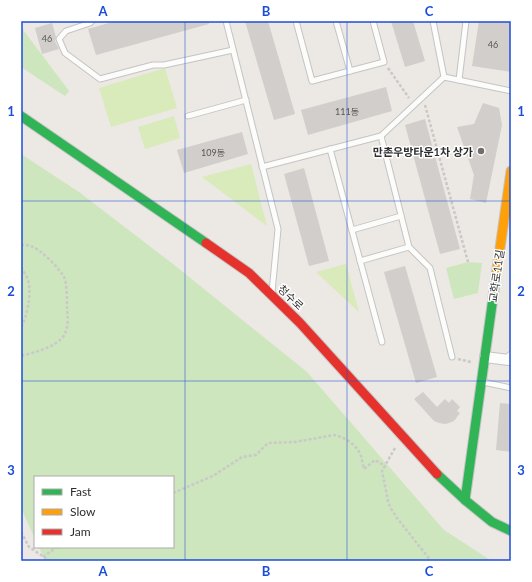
<svg xmlns="http://www.w3.org/2000/svg" width="532" height="582" viewBox="0 0 532 582" font-family="Lato,'Noto Sans KR',sans-serif">
<style>
.green{fill:#cee6be}
.pitch{fill:#d9eabb}
.building{fill:#d1cecb}
.lines{fill:none;stroke-linecap:round;stroke-linejoin:round}
.lane-casing{stroke:#c5c4c5;stroke-width:7}
.street-casing{stroke:#c5c4c5;stroke-width:12}
.fast-casing{stroke:#c5c4c5;stroke-width:11}
.slow-casing{stroke:#c5c4c5;stroke-width:11}
.jam-casing{stroke:#c5c4c5;stroke-width:11}
.path{stroke:#c9c9c8;stroke-width:2.5;stroke-dasharray:3 2;stroke-linecap:butt}
.lane{stroke:#fcfcfb;stroke-width:5}
.street{stroke:#fcfcfb;stroke-width:10}
.fast{stroke:#30b455;stroke-width:9}
.slow{stroke:#ff9f0a;stroke-width:9}
.jam{stroke:#e5322d;stroke-width:9}
.grid{fill:none;stroke:#1d4ed8;stroke-width:1;stroke-opacity:0.55}
.poi-dot{fill:#706f6e;stroke:#fff;stroke-width:1.5}
.labels{text-anchor:middle;dominant-baseline:central;stroke-width:3;stroke-linejoin:round;paint-order:stroke}
.number-label{font-size:9px;fill:#585857}
.poi-label{font-size:11px;font-weight:bold;fill:#2e2e2e;stroke:#fff;text-anchor:end}
.street-label{font-size:11px;fill:#2e2e2e;stroke:#fff}
.neatline{fill:none;stroke:#1d4ed8;stroke-width:1.5}
.grid-label{font-size:13px;text-anchor:middle;font-weight:bold;fill:#1d4ed8}
</style>
<rect width="100%" height="100%" fill="#ece8e4"/>
<g class="green">
<polygon points="21,27 69,91 65,96 21,67"/>
<polygon points="21,154 79,192 173,264 307,372 444,530 492,561 43,561 45,557 43,557 39,547 173,547 173,477 35,477 35,539 21,508"/>
<polygon points="468,262 482,263 478,293 454,299 446,268"/>
</g>
<g class="pitch">
<polygon points="165,68 177,108 111,127 99,88"/>
<polygon points="174,116 180,138 145,149 138,127"/>
<polygon points="251,164 267,226 202,177"/>
<polygon points="346,264 359,312 316,272"/>
</g>
<g class="building">
<polygon points="116,21 208,21 209,24 96,55 88,29"/>
<polygon points="245,21 268,21 295,114 274,120"/>
<polygon points="391,21 413,21 425,61 405,67"/>
<polygon points="479,21 511,21 511,72 472,66"/>
<polygon points="52,23 56,37 55,41 59,49 42,54 35,28"/>
<polygon points="386,87 392,111 308,135 301,110"/>
<polygon points="483,103 499,108 502,125 486,203 470,199 474,175 457,127 474,124"/>
<polygon points="425,119 460,249 440,254 405,125"/>
<polygon points="242,132 248,154 184,173 177,150"/>
<polygon points="304,168 329,261 309,266 284,174"/>
<polygon points="405,266 437,377 416,383 384,272"/>
<polygon points="423,392 437,407 445,399 449,403 452,399 460,407 457,411 460,413 454,421 449,423 445,424 439,423 434,421 414,399"/>
<polygon points="500,403 511,404 511,452 496,450"/>
</g>
<g class="lines">
<defs>
<g id="lane">
<polyline points="92,21 90,23 66,31 59,39 65,53 100,79 153,65 164,65 233,50"/>
<polyline points="226,21 278,229 272,292"/>
<polyline points="296,21 312,81 384,62 373,21"/>
<polyline points="336,21 350,71"/>
<polyline points="433,21 444,77"/>
<polyline points="459,80 466,21"/>
<polyline points="188,116 246,100"/>
<polyline points="381,136 409,247 430,268 452,357"/>
<polyline points="330,149 382,342"/>
<polyline points="262,167 381,136 444,77 511,91"/>
<polyline points="352,230 401,216"/>
<polyline points="360,261 409,247"/>
<polyline points="483,382 511,388"/>
</g>
<polyline id="street" points="485,357 509,360 511,357"/>
<g id="fast">
<polyline points="21,116 206,243"/>
<polyline points="437,474 465,500 492,522 511,531"/>
<polyline points="465,500 496,276"/>
</g>
<polyline id="slow" points="496,276 511,171"/>
<polyline id="jam" points="206,243 249,273 300,323 437,474"/>
</defs>
<use href="#lane" class="lane-casing"/>
<use href="#street" class="street-casing"/>
<use href="#fast" class="fast-casing"/>
<use href="#slow" class="slow-casing"/>
<use href="#jam" class="jam-casing"/>
<g class="path">
<polyline points="388,68 409,98"/>
<polyline points="425,105 468,262"/>
<path d="M21,245C25,245 30,245 33,247C41,250 60,269 64,277C67,283 67,300 67,308C68,318 69,328 63,337C55,347 33,353 21,356"/>
<path d="M21,267C24,272 28,278 29,284C31,299 27,315 21,328"/>
<polyline points="458,359 471,362"/>
<polyline points="395,448 382,471 388,501 390,507 397,518 431,561"/>
<path d="M173,493L213,476L242,457L256,455L268,443L295,442L334,435C345,437 357,445 361,456C362,460 363,465 364,469L375,460L385,466"/>
<polyline points="21,532 29,547 50,561"/>
<polyline points="43,557 57,547"/>
</g>
<use href="#lane" class="lane"/>
<use href="#street" class="street"/>
<use href="#fast" class="fast"/>
<use href="#slow" class="slow"/>
<use href="#jam" class="jam"/>
</g>
<path class="grid" d="M185,21V561M347,21V561M21,201H511M21,381H511"/>
<circle class="poi-dot" cx="481" cy="151" r="4"/>
<g class="labels">
<g class="number-label">
<text x="47" y="38">46</text>
<text x="493" y="44">46</text>
<text x="347" y="111">111동</text>
<text x="213" y="152">109동</text>
</g>
<g class="poi-label">
<text x="473" y="151">만촌우방타운1차 상가</text>
</g>
<g class="street-label">
<text transform="translate(496 276) rotate(-82)">교학로11길</text>
<text transform="translate(291 297) rotate(44)">청수로</text>
</g>
</g>
<rect width="532" height="582" fill="none" stroke="#ffffff" stroke-width="44"/>
<rect x="34" y="476" width="140" height="72" fill="#ffffff" stroke="#ababab"/>
<rect x="42" y="489" width="20" height="6" fill="#30b455" stroke="#ababab"/>
<text x="70" y="496" font-size="12" fill="#2e2e2e">Fast</text>
<rect x="42" y="509" width="20" height="6" fill="#ff9f0a" stroke="#ababab"/>
<text x="70" y="516" font-size="12" fill="#2e2e2e">Slow</text>
<rect x="42" y="529" width="20" height="6" fill="#e5322d" stroke="#ababab"/>
<text x="70" y="536" font-size="12" fill="#2e2e2e">Jam</text>
<rect x="22" y="22" width="488" height="538" class="neatline"/>
<g class="grid-label">
<text x="103" y="16">A</text>
<text x="266" y="16">B</text>
<text x="429" y="16">C</text>
<text x="11" y="116">1</text>
<text x="521" y="116">1</text>
<text x="11" y="296">2</text>
<text x="521" y="296">2</text>
<text x="11" y="475">3</text>
<text x="521" y="475">3</text>
<text x="103" y="576">A</text>
<text x="266" y="576">B</text>
<text x="429" y="576">C</text>
</g>
</svg>
